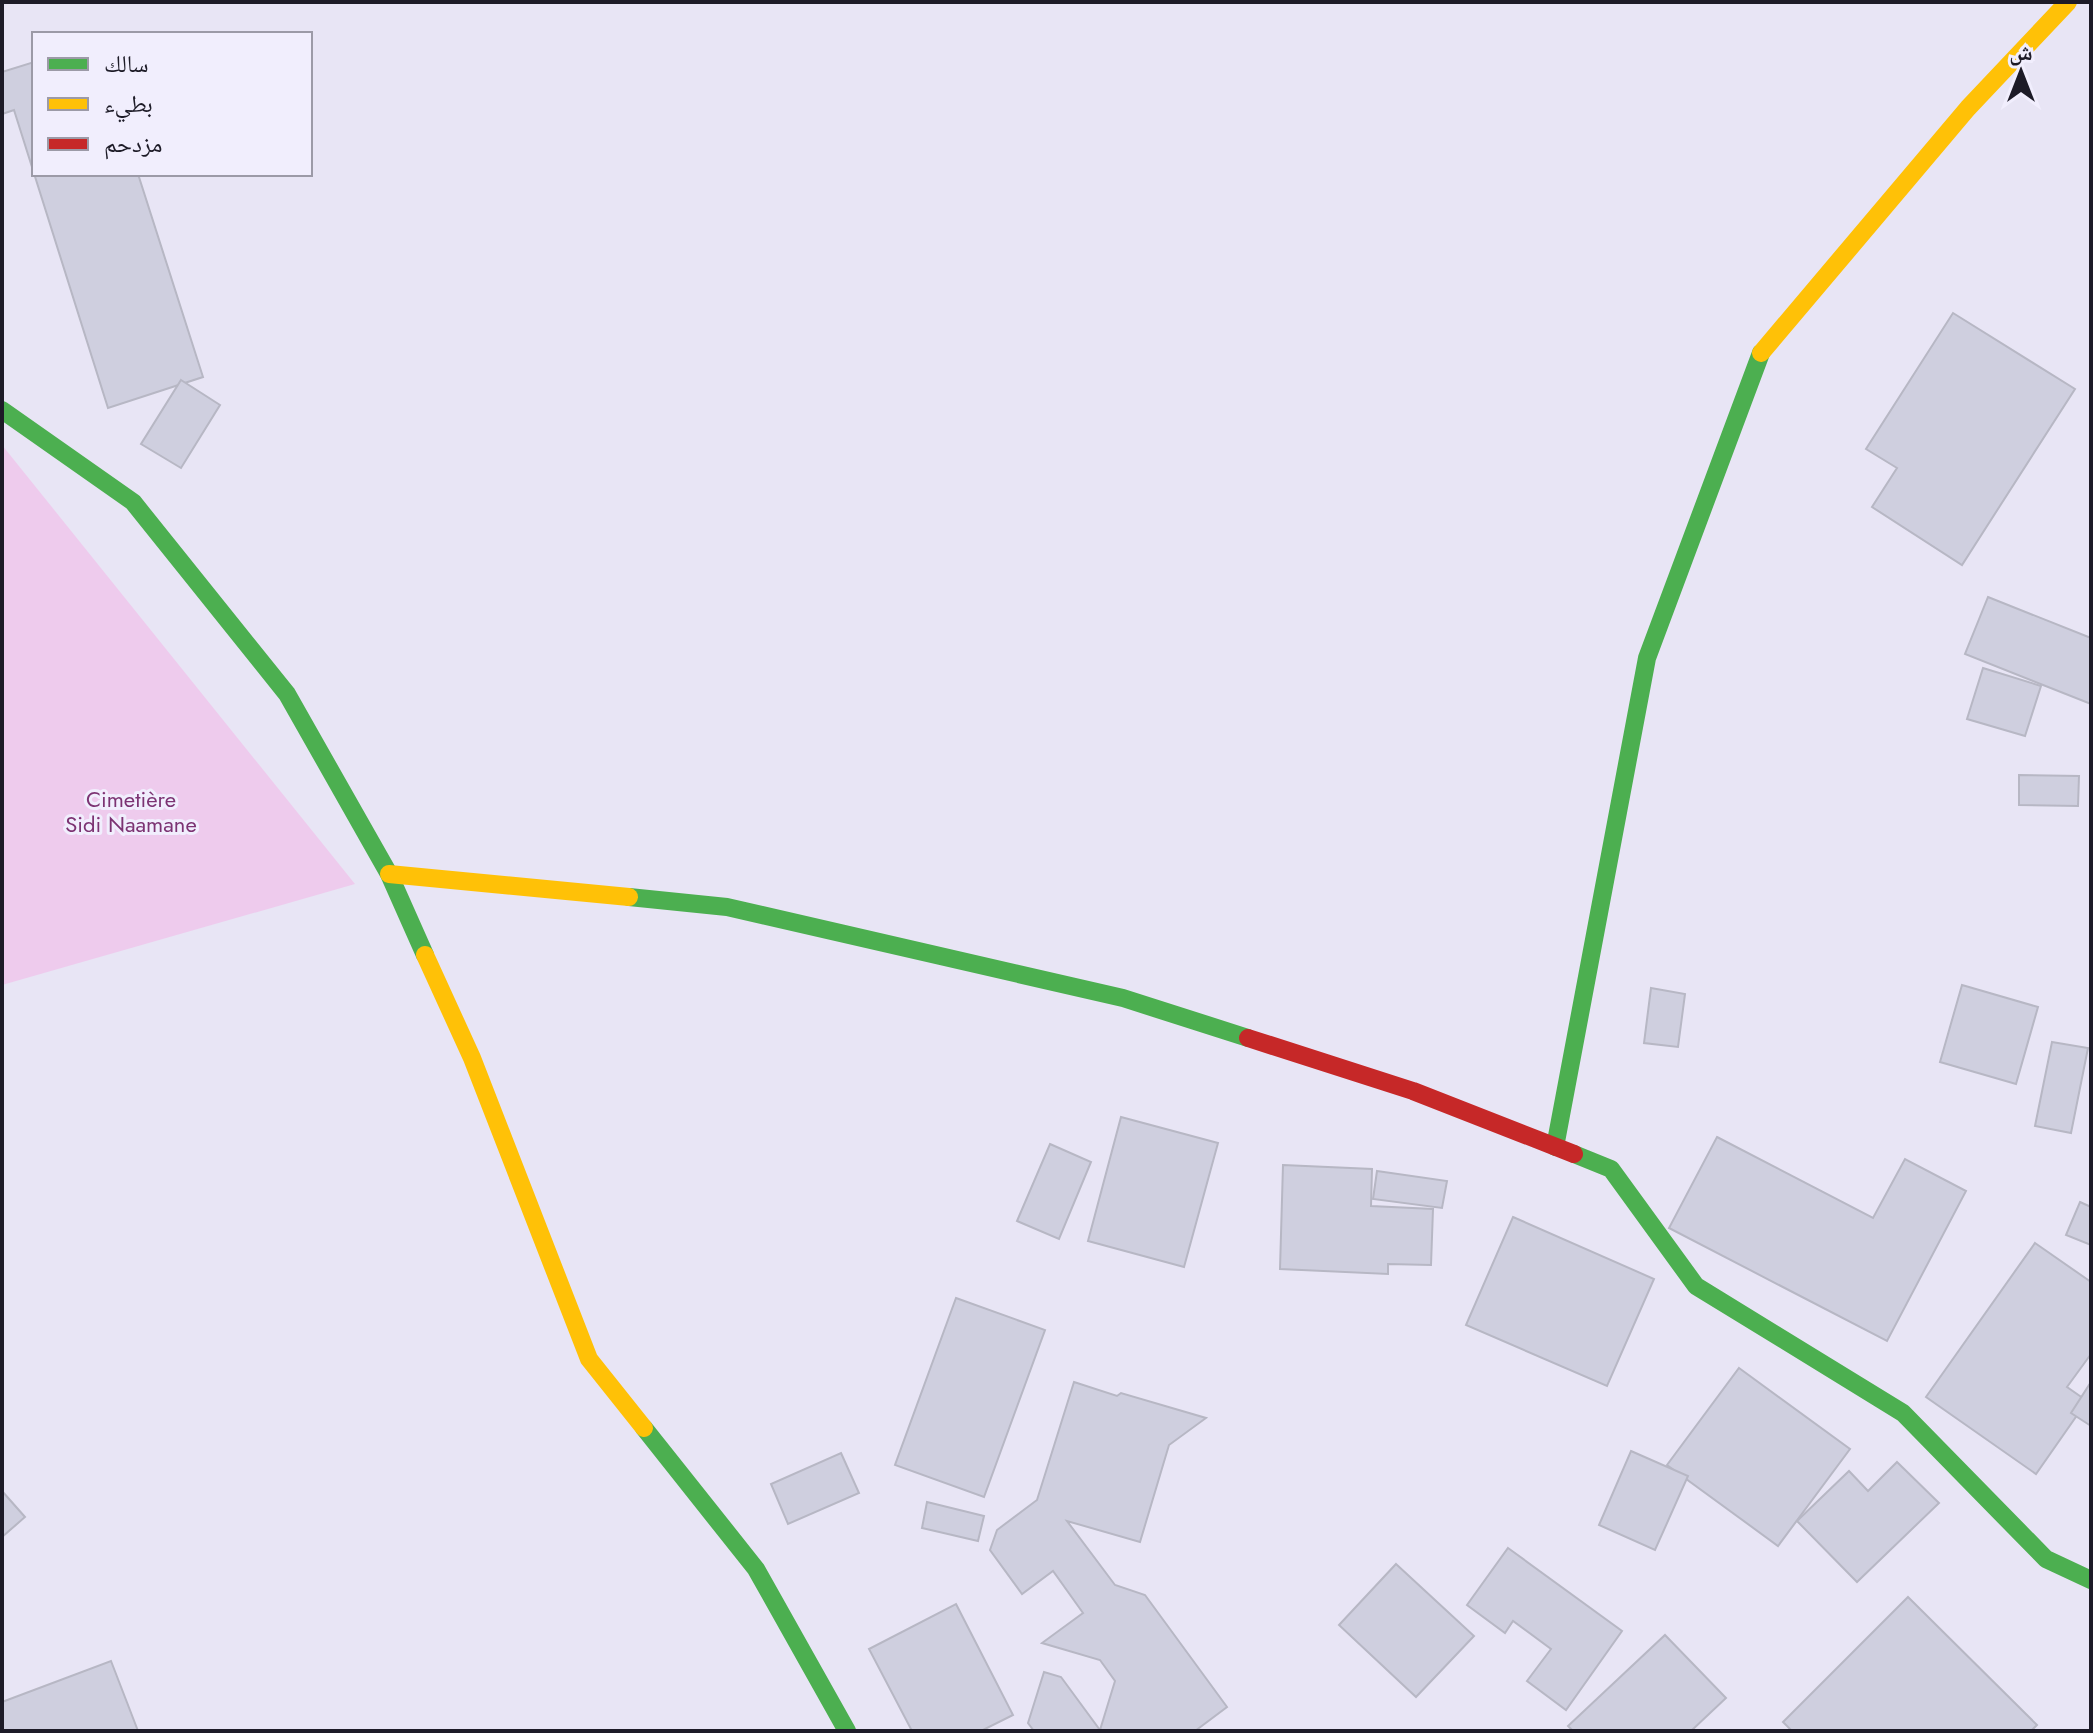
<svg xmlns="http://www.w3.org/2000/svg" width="2093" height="1733" viewBox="0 0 2093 1733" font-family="Jost,'Noto Naskh Arabic',sans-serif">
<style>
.green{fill:#eecbed}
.building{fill:#cfcfdf;stroke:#b7b7c4;stroke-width:2}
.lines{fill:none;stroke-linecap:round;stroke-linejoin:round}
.fast{stroke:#4caf50;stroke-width:18}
.slow{stroke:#ffc107;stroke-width:18}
.jam{stroke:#c62828;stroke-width:18}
.labels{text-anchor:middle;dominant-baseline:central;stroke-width:6;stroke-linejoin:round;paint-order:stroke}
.park-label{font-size:22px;fill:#7c3373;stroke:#f1eefd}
</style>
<rect width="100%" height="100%" fill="#e8e5f5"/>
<polygon class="green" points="2,445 355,884 2,985"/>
<g class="building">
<polygon points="34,62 34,174 138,174 203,377 108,408 14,110 2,114 2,72"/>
<polygon points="1953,313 2075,389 1962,565 1872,507 1897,468 1866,449"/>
<polygon points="181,380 220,405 181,468 141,444"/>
<polygon points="1988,597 2091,638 2091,704 1965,654"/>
<polygon points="1983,668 2041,686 2025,736 1967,719"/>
<polygon points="2019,775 2079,776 2078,806 2019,805"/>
<polygon points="1962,985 2038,1007 2016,1084 1940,1062"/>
<polygon points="1651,988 1685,994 1678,1047 1644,1043"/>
<polygon points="2052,1042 2088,1048 2071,1133 2035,1126"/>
<polygon points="1121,1117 1218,1143 1184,1267 1088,1241"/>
<polygon points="1717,1137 1873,1218 1905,1159 1966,1191 1887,1341 1669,1228"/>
<polygon points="1050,1144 1091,1162 1059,1239 1017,1221"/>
<polygon points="1283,1165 1372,1169 1371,1206 1433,1209 1431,1265 1388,1264 1388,1274 1280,1269"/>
<polygon points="1377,1171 1447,1181 1442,1208 1373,1199"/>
<polygon points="2080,1202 2091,1207 2091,1245 2066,1235"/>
<polygon points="1513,1217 1654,1279 1607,1386 1466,1325"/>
<polygon points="2035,1243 2091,1282 2091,1354 2067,1387 2087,1401 2036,1474 1926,1397"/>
<polygon points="956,1298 1045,1330 984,1497 895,1465"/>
<polygon points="1739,1368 1850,1449 1778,1546 1667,1465"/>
<polygon points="1074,1382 1117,1396 1121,1393 1206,1418 1169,1445 1140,1542 1067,1521 1115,1585 1145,1595 1227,1707 1195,1731 1034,1731 1028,1723 1044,1672 1061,1677 1100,1730 1115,1681 1100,1660 1042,1643 1083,1613 1053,1571 1022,1594 990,1550 997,1530 1037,1500"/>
<polygon points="2091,1382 2091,1426 2071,1413"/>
<polygon points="1631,1451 1688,1476 1655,1550 1599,1525"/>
<polygon points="841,1453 859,1493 788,1524 771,1484"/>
<polygon points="1897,1462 1939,1503 1857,1582 1797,1521 1849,1471 1868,1491"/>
<polygon points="2,1491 25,1517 2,1537"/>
<polygon points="927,1502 984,1516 978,1541 922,1528"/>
<polygon points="1508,1548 1622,1631 1566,1710 1527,1681 1551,1649 1513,1621 1505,1633 1467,1605"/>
<polygon points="1396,1564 1474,1636 1416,1697 1339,1625"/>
<polygon points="1908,1597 2037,1725 2031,1731 1792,1731 1783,1722"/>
<polygon points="956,1604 1013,1715 981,1731 912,1731 869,1649"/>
<polygon points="1665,1635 1726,1698 1691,1731 1573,1731 1568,1726"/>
<polygon points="111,1661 138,1731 2,1731 2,1702"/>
</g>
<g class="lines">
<g class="fast">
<polyline points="2,410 133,502 287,694 389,874 425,955"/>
<polyline points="629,897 727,907 1123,998 1248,1038"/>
<polyline points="1555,1147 1647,658 1761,353"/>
<polyline points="1574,1154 1611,1169 1696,1286 1903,1413 2046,1559 2091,1580"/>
<polyline points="644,1428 756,1569 847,1731"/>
</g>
<g class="slow">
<polyline points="1761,353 1968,108 2068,2"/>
<polyline points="389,874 629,897"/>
<polyline points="425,955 472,1058 589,1359 644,1428"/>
</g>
<polyline class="jam" points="1248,1038 1413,1091 1574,1154"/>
</g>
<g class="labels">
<g class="park-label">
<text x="131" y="799">Cimetière<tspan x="131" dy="25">Sidi Naamane</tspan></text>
</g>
</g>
<rect width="2093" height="1733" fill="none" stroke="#1d1b27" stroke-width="8"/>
<rect x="32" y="32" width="280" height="144" fill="#f1eefd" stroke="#9c9aa7" stroke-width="2"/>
<rect x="48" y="58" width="40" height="12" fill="#4caf50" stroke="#9c9aa7" stroke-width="2"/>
<text x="104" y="72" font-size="24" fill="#1d1b27">سالك</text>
<rect x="48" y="98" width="40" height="12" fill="#ffc107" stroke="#9c9aa7" stroke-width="2"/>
<text x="104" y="112" font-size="24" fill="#1d1b27">بطيء</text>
<rect x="48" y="138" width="40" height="12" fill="#c62828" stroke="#9c9aa7" stroke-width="2"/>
<text x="104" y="152" font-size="24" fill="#1d1b27">مزدحم</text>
<g transform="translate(2021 72)" stroke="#f1eefd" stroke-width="6" paint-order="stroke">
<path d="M0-6L14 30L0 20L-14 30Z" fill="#1d1b27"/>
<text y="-12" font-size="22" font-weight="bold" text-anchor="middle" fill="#1d1b27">ش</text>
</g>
</svg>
